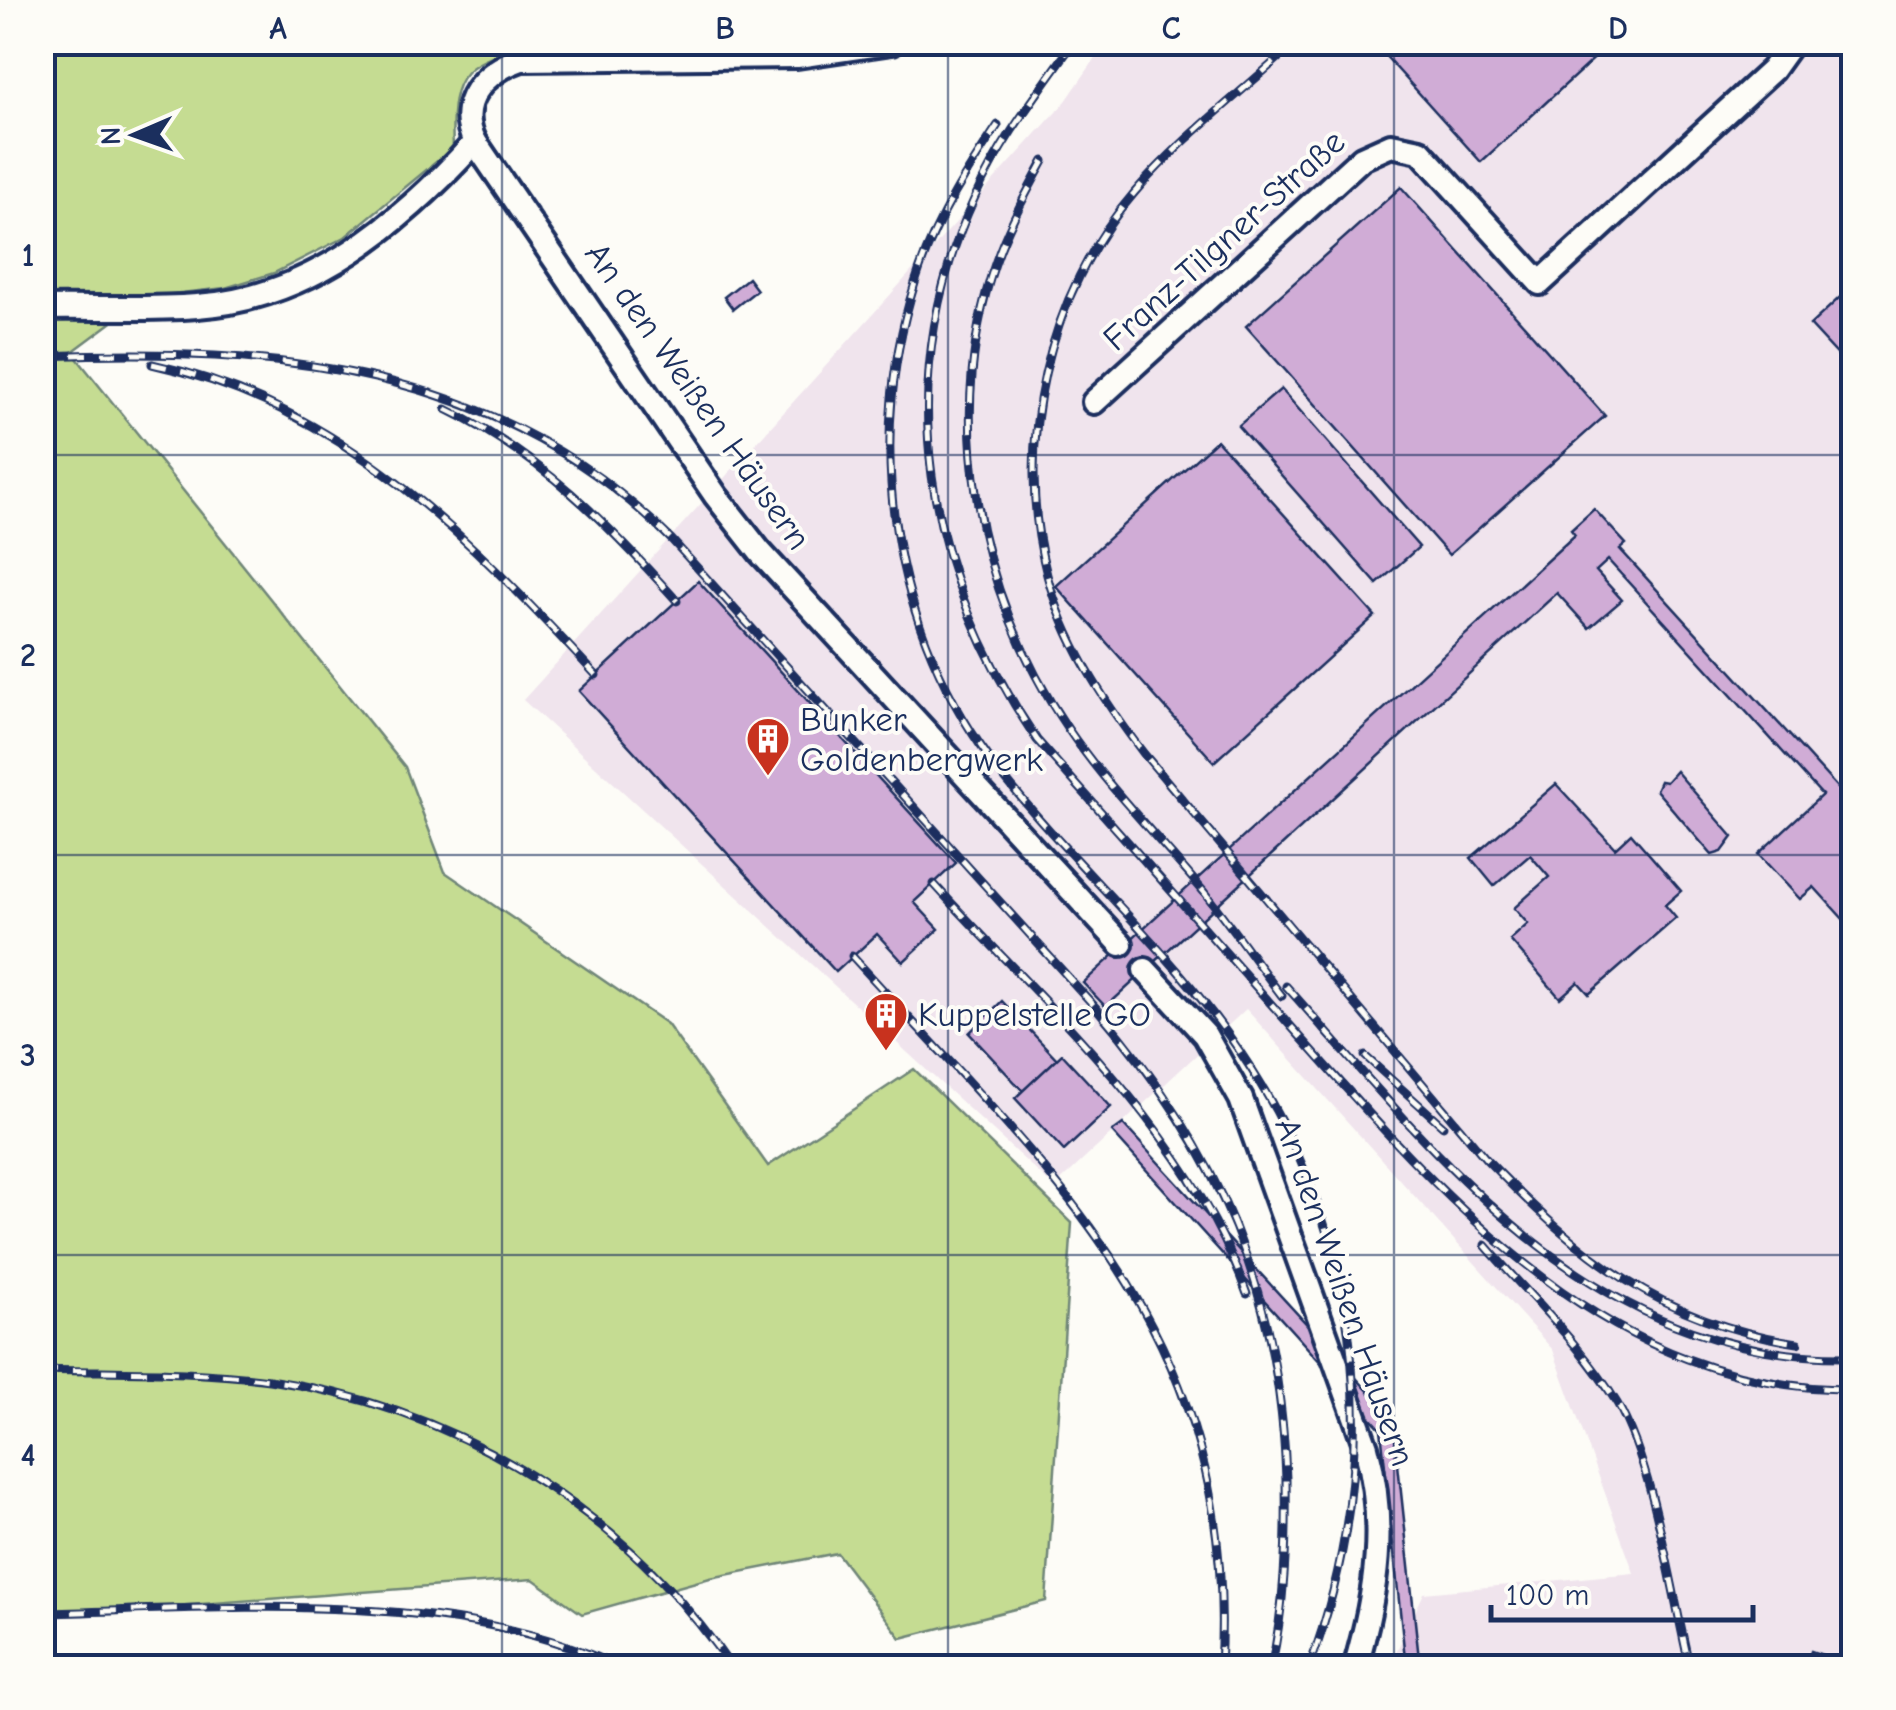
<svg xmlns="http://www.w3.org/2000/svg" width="1896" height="1710" viewBox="0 0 1896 1710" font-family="'Comic Neue',sans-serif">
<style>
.built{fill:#f0e4ed}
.green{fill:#c5dc92;stroke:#708678;stroke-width:2.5}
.building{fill:#d0acd6;stroke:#1b2f5e;stroke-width:2.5}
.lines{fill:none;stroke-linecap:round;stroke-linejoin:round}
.minor-casing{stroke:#1b2f5e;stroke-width:30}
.minor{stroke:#fdfcf7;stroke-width:22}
.rail-casing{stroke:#1b2f5e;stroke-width:9}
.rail{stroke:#fdfcf7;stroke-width:5;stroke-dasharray:15;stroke-linecap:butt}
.grid{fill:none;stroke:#1b2f5e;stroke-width:2.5;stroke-opacity:0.55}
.labels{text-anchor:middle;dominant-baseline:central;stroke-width:8;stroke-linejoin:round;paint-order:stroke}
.street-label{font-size:35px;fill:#1b2f5e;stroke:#fdfcf7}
.poi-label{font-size:35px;fill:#1b2f5e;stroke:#fdfcf7;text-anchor:start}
.neatline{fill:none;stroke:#1b2f5e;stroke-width:4}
.grid-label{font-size:32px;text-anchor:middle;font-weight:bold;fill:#1b2f5e}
</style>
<rect width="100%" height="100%" fill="#fdfcf7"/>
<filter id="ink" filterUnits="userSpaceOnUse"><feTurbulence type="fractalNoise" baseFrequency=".01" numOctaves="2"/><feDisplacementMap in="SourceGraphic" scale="20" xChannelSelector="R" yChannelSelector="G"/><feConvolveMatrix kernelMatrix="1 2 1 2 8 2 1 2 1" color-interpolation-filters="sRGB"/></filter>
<g filter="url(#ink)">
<polygon class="built" points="1106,43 1853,43 1853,1667 1389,1667 1424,1593 1634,1573 1553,1350 1246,1009 1054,1187 523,700 1066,101"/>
<path class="green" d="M43,43H541C468,62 449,64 453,148L345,237L274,273L225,288L146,297L72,352L405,767L445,872L667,1024L768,1166L914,1069L1072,1223L1046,1601L901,1638L837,1553L710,1578L582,1614L533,1579L43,1616Z"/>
<g class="building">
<polygon points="1373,42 1612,42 1481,162"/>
<polygon points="1401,187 1605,416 1449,555 1246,326"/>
<polygon points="748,278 757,290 733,309 724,297"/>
<polygon points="1854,284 1854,359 1847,365 1810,325"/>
<polygon points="1281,389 1419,547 1377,584 1238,426"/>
<polygon points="1217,440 1375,616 1214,762 1056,586"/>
<polygon points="1594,509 1626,544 1620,549 1854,806 1854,931 1814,887 1800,899 1758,854 1822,795 1608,560 1596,571 1622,600 1589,628 1557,593 1106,1007 1083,983 1575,535 1571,530"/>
<polygon points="698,581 956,863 914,902 939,929 903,962 877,934 836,972 579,691"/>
<polygon points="1676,771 1733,837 1722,852 1712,855 1656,790 1660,781 1666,782"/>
<polygon points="1556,784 1615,848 1631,833 1681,891 1665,905 1676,918 1589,994 1578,982 1560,998 1510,940 1528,924 1514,908 1549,877 1530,855 1494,886 1471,858"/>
<polygon points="1002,1001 1057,1059 1023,1091 969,1033"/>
<polygon points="1062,1054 1111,1107 1064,1151 1015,1098"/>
<polygon points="1123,1124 1393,1418 1420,1668 1406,1668 1381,1429 1112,1132"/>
<polygon points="1811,1651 1854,1666 1854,1668 1805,1668"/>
</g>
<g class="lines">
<defs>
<g id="minor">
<path d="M892,42L797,56L521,59C484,72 455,102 475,142L716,496L760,552L1121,944"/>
<path d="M42,308C94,307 146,310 197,306C310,299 402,223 475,142"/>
<polyline points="1094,402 1362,158 1391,145 1420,151 1540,283 1772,70 1792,42"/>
<path d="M1145,970L1205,1035L1241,1099L1366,1447C1387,1523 1377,1593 1355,1668"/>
</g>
</defs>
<use href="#minor" class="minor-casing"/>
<use href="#minor" class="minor"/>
<defs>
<g id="rail">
<path d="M1074,42C1038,93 1001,140 975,197C889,383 926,575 1037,740C1121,834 1204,928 1288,1023C1439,1193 1604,1391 1854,1389"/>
<path d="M1296,42C1244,91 1182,137 1135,192C1047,293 1013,446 1047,575C1065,642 1103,700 1144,754L1487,1160C1581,1257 1660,1322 1798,1343"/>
<path d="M998,125C968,170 938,216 920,268C861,437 889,631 1000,772C1080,873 1181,958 1250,1067C1367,1249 1384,1466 1309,1668"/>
<path d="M1044,161C1028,190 1012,219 1000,250C940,406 975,593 1068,729C1108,788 1159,838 1204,892C1231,926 1256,962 1282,996"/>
<path d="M42,356C275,346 500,366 672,540L1098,1010C1219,1150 1280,1292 1286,1479C1287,1542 1285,1605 1271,1668"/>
<path d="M152,364C344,406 468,537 596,675"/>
<path d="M446,409C541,455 607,523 677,601"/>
<path d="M934,884C1048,1009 1189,1131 1247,1294"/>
<path d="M852,956C1058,1182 1239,1334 1220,1668"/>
<path d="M1286,986C1444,1163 1593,1362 1854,1357"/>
<polyline points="1365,1056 1443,1126"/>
<path d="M1485,1245C1529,1296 1582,1345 1617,1403C1654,1466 1672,1594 1690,1668"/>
<path d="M42,1370C118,1372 195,1370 269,1380C456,1407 626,1512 732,1668"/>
<path d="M42,1613C219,1609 460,1587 620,1668"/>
</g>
</defs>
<use href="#rail" class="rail-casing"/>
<use href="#rail" class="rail"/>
</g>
</g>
<path class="grid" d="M502,42V1668M948,42V1668M1394,42V1668M42,455H1854M42,855H1854M42,1255H1854"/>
<defs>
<symbol id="building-pin" viewBox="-11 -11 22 30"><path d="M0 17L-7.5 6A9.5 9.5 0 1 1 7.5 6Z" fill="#c8321e" stroke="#fdfcf7"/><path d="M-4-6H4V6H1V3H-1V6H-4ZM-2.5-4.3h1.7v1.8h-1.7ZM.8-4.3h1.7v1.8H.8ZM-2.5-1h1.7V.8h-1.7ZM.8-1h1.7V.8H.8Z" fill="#fff"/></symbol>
</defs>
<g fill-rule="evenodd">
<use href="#building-pin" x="743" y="714" width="50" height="68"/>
<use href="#building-pin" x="861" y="989" width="50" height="68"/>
</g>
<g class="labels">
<g class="street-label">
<text transform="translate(1224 240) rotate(-42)">Franz-Tilgner-Straße</text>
<text transform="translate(698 396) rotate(55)">An den Weißen Häusern</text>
<text transform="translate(1345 1292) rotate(71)">An den Weißen Häusern</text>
</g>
<g class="poi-label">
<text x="800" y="719">Bunker<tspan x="800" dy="40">Goldenbergwerk</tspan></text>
<text x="918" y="1014">Kuppelstelle GO</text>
</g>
</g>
<rect width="1896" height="1710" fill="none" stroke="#fdfcf7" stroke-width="110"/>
<g transform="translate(135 135) rotate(268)" stroke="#fdfcf7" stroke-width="8" paint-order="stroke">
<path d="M0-8L18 38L0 25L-18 38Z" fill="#1b2f5e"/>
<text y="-15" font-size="28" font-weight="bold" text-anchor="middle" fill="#1b2f5e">N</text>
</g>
<path d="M1491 1605v15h262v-15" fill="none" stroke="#1b2f5e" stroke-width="5"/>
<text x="1506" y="1605" font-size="30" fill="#1b2f5e" stroke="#fdfcf7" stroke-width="8" paint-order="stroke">100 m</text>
<rect x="55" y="55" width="1786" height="1600" class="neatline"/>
<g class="grid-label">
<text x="278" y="39">A</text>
<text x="725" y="39">B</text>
<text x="1171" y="39">C</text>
<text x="1618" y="39">D</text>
<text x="28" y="266">1</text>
<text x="28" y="666">2</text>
<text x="28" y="1066">3</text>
<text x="28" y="1466">4</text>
</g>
</svg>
